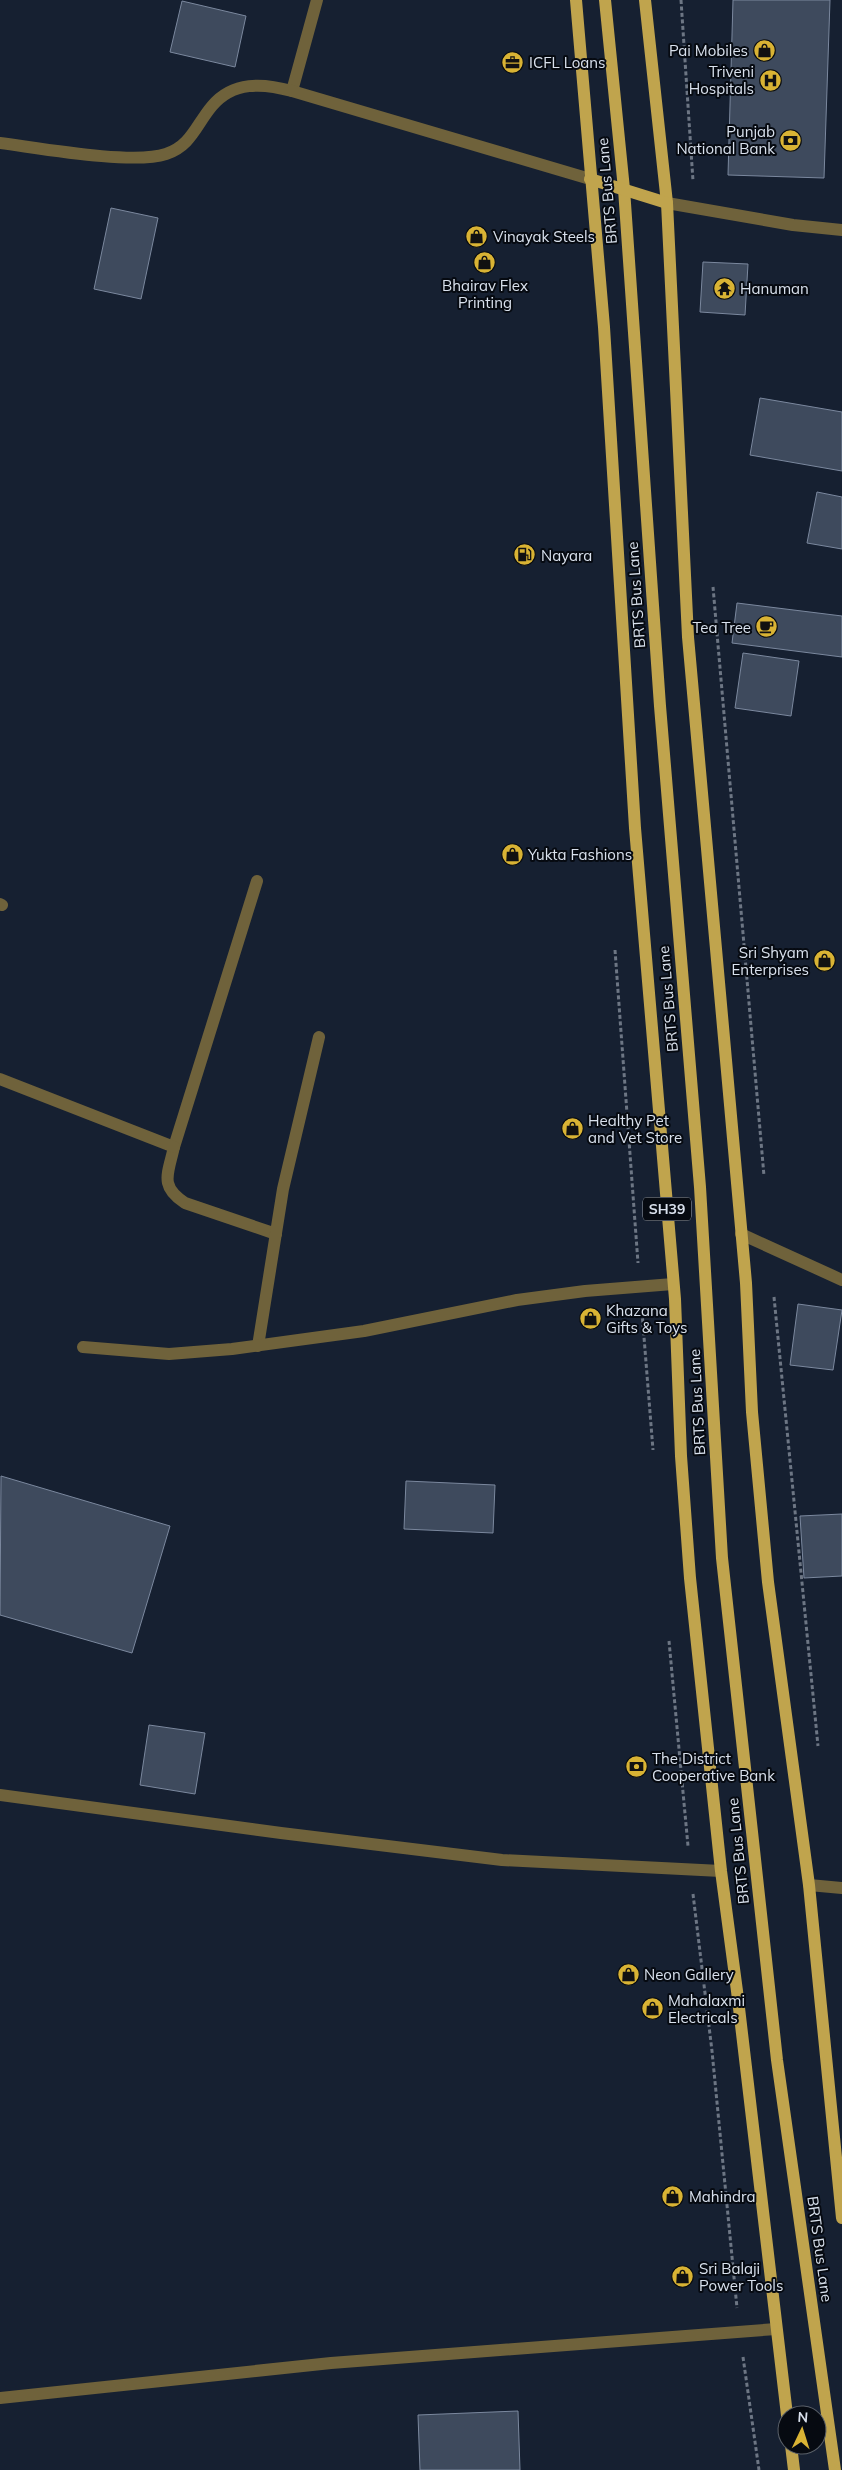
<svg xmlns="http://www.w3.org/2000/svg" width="842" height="2470" viewBox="0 0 842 2470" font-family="Mulish,sans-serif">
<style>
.building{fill:#3e4a5d;stroke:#7b889e}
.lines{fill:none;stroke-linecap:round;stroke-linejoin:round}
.path{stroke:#6d7684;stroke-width:3;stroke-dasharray:4 2.5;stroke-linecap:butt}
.minor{stroke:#6f623b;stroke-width:12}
.major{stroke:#c0a44d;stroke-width:12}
.labels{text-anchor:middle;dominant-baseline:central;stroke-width:4;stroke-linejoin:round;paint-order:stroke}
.shield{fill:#060a11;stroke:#9aa0ab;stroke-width:1}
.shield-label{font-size:14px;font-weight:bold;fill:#d9e1ed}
.poi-label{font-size:15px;fill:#d9e1ed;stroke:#060a11;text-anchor:start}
.street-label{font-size:15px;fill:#d9e1ed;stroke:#060a11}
</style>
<rect width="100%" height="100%" fill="#162031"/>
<g class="building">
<polygon points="733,0 830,0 824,178 728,175"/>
<polygon points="182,1 246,16 235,67 170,52"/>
<polygon points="111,208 158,218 141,299 94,289"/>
<polygon points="703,262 748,264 745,315 700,312"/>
<polygon points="760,398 842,412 842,471 750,455"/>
<polygon points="817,492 842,497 842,549 807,543"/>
<polygon points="737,603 842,616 842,657 732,643"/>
<polygon points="743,653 799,661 791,716 735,708"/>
<polygon points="798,1304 842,1310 833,1370 790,1365"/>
<polygon points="1,1476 170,1526 132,1653 0,1615"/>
<polygon points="406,1481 495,1485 493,1533 404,1529"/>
<polygon points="842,1514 842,1576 804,1578 800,1516"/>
<polygon points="149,1725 205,1733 195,1794 140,1785"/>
<polygon points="518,2411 520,2470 420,2470 418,2415"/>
</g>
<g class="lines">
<g class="path">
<polyline points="681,0 693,181"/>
<polyline points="713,587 764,1176"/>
<polyline points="615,950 638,1263"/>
<polyline points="774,1297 818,1746"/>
<polyline points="642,1312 653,1450"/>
<polyline points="669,1641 688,1846"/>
<polyline points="693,1894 712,2051 737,2308"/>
<polyline points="743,2357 759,2470"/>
</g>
<g class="minor">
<polyline points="292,91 317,0"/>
<path d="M0,143C39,148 132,165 166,154C191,146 196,125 212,106C233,81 263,83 292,91L590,179"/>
<polyline points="667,203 793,225 842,230"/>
<path d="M257,881L174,1147C168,1174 159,1186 185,1203L276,1234"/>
<polyline points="0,904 2,905"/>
<polyline points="0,1079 174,1147"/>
<polyline points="741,1234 842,1280"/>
<polyline points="258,1346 283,1189 319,1037"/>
<polyline points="83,1347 169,1354 232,1349 364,1331 517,1300 585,1291 673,1284"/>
<polyline points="0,1795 281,1833 502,1860 721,1871"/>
<polyline points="809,1885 842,1888"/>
<polyline points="0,2398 331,2363 776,2329"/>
</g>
<g class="major">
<polyline points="576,0 604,327 635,828 675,1299 681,1456 690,1578 721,1871 737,1991 787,2415"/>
<polyline points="605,0 624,189 660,706 700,1187 722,1558 777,2060 835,2470"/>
<polyline points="645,0 667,203 688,637 746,1283 752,1412 768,1582 809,1885 842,2218"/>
<polyline points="590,179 667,203"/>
<polyline points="791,2445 794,2470"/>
</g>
</g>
<defs>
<symbol id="shop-disc" viewBox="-11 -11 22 22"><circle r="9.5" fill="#d9b334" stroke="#060a11"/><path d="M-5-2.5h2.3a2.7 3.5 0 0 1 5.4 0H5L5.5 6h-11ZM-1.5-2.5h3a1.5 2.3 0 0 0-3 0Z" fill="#111"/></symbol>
<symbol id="office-disc" viewBox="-11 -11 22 22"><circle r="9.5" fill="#d9b334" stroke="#060a11"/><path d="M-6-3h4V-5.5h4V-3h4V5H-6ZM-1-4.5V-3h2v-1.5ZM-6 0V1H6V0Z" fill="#111"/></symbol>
<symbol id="hospital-disc" viewBox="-11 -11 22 22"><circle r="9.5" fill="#d9b334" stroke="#060a11"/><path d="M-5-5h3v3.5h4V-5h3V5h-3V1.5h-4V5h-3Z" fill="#111"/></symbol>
<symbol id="bank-disc" viewBox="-11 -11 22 22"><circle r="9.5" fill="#d9b334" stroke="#060a11"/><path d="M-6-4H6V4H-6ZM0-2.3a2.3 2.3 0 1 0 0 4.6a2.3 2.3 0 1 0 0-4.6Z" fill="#111"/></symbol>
<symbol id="temple-disc" viewBox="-11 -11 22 22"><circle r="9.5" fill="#d9b334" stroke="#060a11"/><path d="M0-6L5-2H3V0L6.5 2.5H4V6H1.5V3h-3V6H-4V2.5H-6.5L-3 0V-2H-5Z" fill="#111"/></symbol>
<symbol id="fuel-disc" viewBox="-11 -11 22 22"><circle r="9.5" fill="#d9b334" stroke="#060a11"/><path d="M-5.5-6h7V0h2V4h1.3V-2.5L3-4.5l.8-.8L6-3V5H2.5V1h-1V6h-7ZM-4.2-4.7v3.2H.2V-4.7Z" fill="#111"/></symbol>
<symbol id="cafe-disc" viewBox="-11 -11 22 22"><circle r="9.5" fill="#d9b334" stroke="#060a11"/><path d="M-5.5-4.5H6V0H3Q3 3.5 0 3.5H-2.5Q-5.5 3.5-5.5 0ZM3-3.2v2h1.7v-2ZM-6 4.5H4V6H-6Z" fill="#111"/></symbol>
</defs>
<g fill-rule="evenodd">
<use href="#shop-disc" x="752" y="38" width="25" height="25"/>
<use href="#office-disc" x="500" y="50" width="25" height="25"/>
<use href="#hospital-disc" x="758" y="68" width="25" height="25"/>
<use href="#bank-disc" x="778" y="128" width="25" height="25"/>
<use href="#shop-disc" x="464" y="224" width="25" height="25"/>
<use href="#shop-disc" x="472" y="250" width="25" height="25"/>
<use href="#temple-disc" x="712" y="276" width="25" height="25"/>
<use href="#fuel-disc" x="512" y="542" width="25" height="25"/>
<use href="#cafe-disc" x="754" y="614" width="25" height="25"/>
<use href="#shop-disc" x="500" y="842" width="25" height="25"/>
<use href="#shop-disc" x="812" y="948" width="25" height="25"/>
<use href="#shop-disc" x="560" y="1116" width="25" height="25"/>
<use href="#shop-disc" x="578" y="1306" width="25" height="25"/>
<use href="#bank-disc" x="624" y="1754" width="25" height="25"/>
<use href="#shop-disc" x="616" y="1962" width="25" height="25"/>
<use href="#shop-disc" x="640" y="1996" width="25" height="25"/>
<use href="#shop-disc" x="660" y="2184" width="25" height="25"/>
<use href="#shop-disc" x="670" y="2264" width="25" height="25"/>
</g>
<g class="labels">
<rect class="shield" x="643" y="1197.5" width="48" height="23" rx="4"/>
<g class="shield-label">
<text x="667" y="1209">SH39</text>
</g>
<g class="poi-label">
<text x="748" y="50" text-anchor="end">Pai Mobiles</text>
<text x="529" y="62">ICFL Loans</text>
<text x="754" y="71" text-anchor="end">Triveni<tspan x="754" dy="17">Hospitals</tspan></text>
<text x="775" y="131" text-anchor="end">Punjab<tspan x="775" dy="17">National Bank</tspan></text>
<text x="493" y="236">Vinayak Steels</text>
<text x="485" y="285" text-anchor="middle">Bhairav Flex<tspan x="485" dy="17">Printing</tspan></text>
<text x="740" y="288">Hanuman</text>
<text x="541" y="555">Nayara</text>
<text x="751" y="627" text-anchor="end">Tea Tree</text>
<text x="528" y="854">Yukta Fashions</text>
<text x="809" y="952" text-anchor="end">Sri Shyam<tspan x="809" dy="17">Enterprises</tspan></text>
<text x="588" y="1120">Healthy Pet<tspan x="588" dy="17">and Vet Store</tspan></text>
<text x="606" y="1310">Khazana<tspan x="606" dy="17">Gifts &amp; Toys</tspan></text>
<text x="652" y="1758">The District<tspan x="652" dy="17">Cooperative Bank</tspan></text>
<text x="644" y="1974">Neon Gallery</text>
<text x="668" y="2000">Mahalaxmi<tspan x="668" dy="17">Electricals</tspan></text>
<text x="689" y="2196">Mahindra</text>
<text x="699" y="2268">Sri Balaji<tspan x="699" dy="17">Power Tools</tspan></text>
</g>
<g class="street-label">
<text transform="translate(607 191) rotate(-95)">BRTS Bus Lane</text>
<text transform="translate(636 595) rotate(-94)">BRTS Bus Lane</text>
<text transform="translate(668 999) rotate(-95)">BRTS Bus Lane</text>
<text transform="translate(697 1402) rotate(-93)">BRTS Bus Lane</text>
<text transform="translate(738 1851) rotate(-96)">BRTS Bus Lane</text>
<text transform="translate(820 2249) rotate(82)">BRTS Bus Lane</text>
</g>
</g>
<g transform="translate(802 2430) rotate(4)"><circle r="24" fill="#060a11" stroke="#5a6069"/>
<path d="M0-4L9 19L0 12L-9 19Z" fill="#d9b334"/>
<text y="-8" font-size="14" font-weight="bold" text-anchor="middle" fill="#d9e1ed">N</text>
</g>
</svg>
